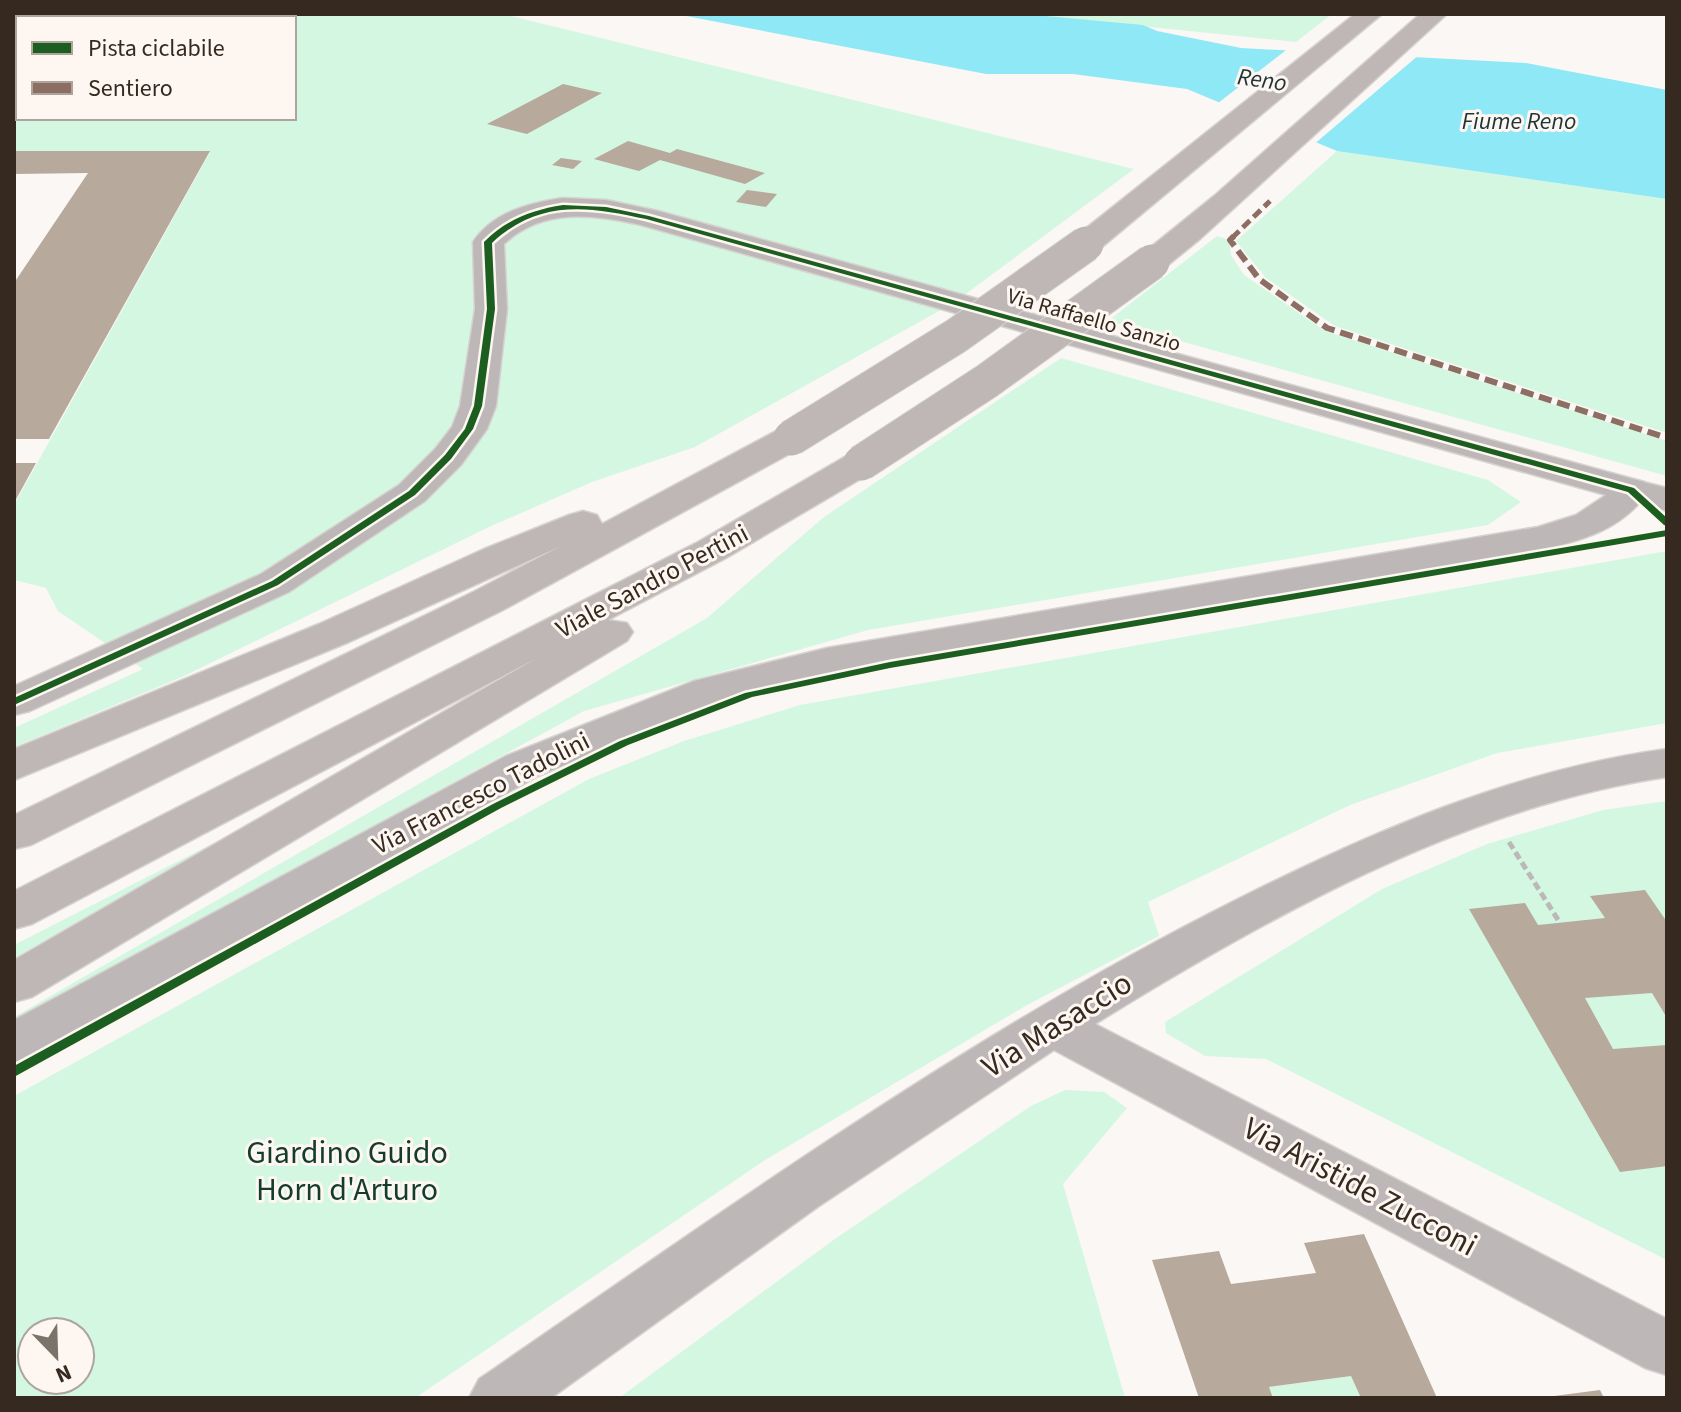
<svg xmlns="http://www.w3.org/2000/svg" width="1681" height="1412" viewBox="0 0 1681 1412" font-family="'Source Sans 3',sans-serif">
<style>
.green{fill:#d4f7e2;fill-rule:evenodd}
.water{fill:#8fe8f5}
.pier{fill:#faf7f4}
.building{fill:#b7a99b}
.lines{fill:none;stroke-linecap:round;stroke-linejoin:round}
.minor-casing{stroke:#d6d2cf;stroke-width:3}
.tertiary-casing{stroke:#d6d2cf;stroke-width:3}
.trunk-casing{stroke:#d6d2cf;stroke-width:3}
.path{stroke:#bdb8b8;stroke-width:5;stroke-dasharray:8 4;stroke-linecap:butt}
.minor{fill:#beb7b8;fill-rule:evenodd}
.tertiary{fill:#beb7b8;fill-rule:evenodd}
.trunk{fill:#beb7b6;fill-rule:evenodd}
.trunk-bridge-casing{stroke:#d6d2cf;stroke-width:37;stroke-linecap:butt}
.trunk-bridge{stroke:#beb7b6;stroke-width:35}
.quiet-far1{stroke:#8d6e63;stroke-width:5;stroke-dasharray:10 5;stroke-linecap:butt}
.quiet{stroke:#8d6e63;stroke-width:6;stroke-dasharray:13 6;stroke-linecap:butt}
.cycleway-casing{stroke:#fdf6f1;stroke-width:5}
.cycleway{fill:#1b5e20;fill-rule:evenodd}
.labels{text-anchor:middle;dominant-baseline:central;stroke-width:6;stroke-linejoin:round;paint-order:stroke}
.far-street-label{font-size:22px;fill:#362a20;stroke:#fdf6f1}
.far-water-label{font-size:24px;font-style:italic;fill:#1e3438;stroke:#fdf6f1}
.street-label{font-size:26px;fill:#362a20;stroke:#fdf6f1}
.near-street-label{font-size:32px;fill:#362a20;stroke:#fdf6f1}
.near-park-label{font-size:32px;fill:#133d2a;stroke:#fdf6f1}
</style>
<rect width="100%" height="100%" fill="#faf7f4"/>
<g class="green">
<path d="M14,14H503L1134,169L955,302L695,447L592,482L489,527L182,677L14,747V728L143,669L58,611L46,588L14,580V505L210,152L14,151ZM18,18H294V118H18Z"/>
<polygon points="1024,14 1332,14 1296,42"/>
<polygon points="1337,151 1667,199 1667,433 1335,326 1266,278 1236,241"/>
<polygon points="1217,236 1229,240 1231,255 1244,275 1325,331 1667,441 1667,476 1108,321"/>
<polygon points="1061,358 1488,480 1521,502 1488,525 868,630 584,711 14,1023 14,1017 707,618 824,517"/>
<path d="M1667,551V723L1497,753L1350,805L1148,902L1159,936L1027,1005L765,1160L415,1398H14V1096L589,779L684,741L800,705ZM32,1332H80V1380H32Z"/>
<polygon points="1667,801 1667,1260 1266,1059 1205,1056 1166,1033 1165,1022 1382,889 1487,844 1603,810"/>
<polygon points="259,820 14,958 14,945"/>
<polygon points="1065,1090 1104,1092 1127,1108 1063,1184 1125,1398 619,1398 832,1241 1031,1106"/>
<polygon points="1351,1376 1361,1398 1273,1398 1269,1387"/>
</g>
<polygon class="water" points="676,14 1024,14 1143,25 1157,31 1241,48 1526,63 1667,90 1667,199 1337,151 1187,89 1073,74 986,74"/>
<polygon class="pier" points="1290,47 1420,54 1312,146 1213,107"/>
<g class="building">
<polygon points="563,84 602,93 527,134 487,124"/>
<polygon points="628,141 670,153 677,149 765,173 745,184 660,160 639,171 594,159"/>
<polygon points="14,151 210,151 49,439 14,439 14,283 88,173 14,174"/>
<polygon points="561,158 582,161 573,169 552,165"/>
<polygon points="747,190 777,194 766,207 736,202"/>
<polygon points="14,463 36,463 14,503"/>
<polygon points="1645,890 1667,922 1667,1018 1652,993 1585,998 1613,1049 1667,1045 1667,1166 1620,1172 1469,909 1525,903 1538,925 1605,918 1590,896"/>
<polygon points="1364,1234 1437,1398 1361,1398 1351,1376 1269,1387 1273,1398 1199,1398 1152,1260 1219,1251 1231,1284 1316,1273 1304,1243"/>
<polygon points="1600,1390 1604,1398 1554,1398 1554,1396"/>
</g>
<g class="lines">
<defs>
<g id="minor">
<polygon points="1631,479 1667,488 1667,511 1618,498 1612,490 1618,482"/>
<path d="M1667,749V777C1466,806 1266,918 1095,1024L1667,1319V1375L1645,1368L1054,1050L819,1206L551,1398H469L479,1379C726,1210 970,1033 1238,899C1376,830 1514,770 1667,749Z"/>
</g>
<path id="tertiary" d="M563,198L606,200L658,211L1644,482L1650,490C1622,530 1583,540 1538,551L827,674L724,699L538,776L33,1058L14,1064V1020L506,756L694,681L827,648L1538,527L1576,515L1606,495L641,225C592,214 543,208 504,244L507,309L496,406L487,429L461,465L425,501L289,592L30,711L14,715V686L261,574L399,485L435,449L452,427L460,406L475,309L473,242C493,212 529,203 563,198Z"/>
<g id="trunk">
<polygon points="1355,14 1382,14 1097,251 1075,251 1070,244 1075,237"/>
<polygon points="1420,14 1447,14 1200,239 1163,269 1141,269 1136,262 1141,255 1214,196"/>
<polygon points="791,427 804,430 809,438 804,446 503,610 31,845 14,849 14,815 473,592 561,546 349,642 14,780 14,749 319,624 484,549 569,515 583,511 597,515 602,524 778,430"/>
<polygon points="861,452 874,455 880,463 874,471 726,558 608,620 627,623 633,632 627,641 32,997 14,1002 14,960 537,658 32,924 14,929 14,891 698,542 848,455"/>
</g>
</defs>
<use href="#minor" class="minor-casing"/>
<use href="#tertiary" class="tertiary-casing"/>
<use href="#trunk" class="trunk-casing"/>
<polyline class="path" points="1509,842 1560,923"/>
<use href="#minor" class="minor"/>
<use href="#tertiary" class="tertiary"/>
<use href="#trunk" class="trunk"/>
<defs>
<g id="trunk-bridge">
<polyline points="791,438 956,336 1086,244"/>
<polyline points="861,463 987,381 1152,262"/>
</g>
</defs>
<use href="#trunk-bridge" class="trunk-bridge-casing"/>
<use href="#trunk-bridge" class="trunk-bridge"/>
<polyline class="quiet-far1" points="1232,238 1270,201"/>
<polyline class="quiet" points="1234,236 1230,240 1259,279 1327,328 1667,438"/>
<defs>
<g id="cycleway">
<path d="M563,205L606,207L649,216L1634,488L1667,518V526L1664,525L1628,492L646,219C587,206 539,199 492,243L495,309L482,406L473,429L451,459L415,495L278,585L14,705V698L272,581L409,491L445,455L465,429L474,406L487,309L484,242C507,219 532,210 563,205Z"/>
<polygon points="1667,530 1667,536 890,668 752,697 628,745 501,808 14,1077 14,1066 493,804 620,741 745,693 890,662"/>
</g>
</defs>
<use href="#cycleway" class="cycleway-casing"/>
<use href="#cycleway" class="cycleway"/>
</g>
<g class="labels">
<g class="far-street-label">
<text transform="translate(1094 320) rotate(16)">Via Raffaello Sanzio</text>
</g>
<g class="far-water-label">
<text transform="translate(1262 80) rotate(8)">Reno</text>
<text x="1519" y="121">Fiume Reno</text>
</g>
<g class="street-label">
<text transform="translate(652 581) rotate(-28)">Viale Sandro Pertini</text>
<text transform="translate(481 793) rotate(-27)">Via Francesco Tadolini</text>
</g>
<g class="near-street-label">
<text transform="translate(1057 1025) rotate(-32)">Via Masaccio</text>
<text transform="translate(1360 1187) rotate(28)">Via Aristide Zucconi</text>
</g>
<g class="near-park-label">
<text x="347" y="1153">Giardino Guido<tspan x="347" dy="37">Horn d'Arturo</tspan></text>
</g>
</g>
<rect width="1681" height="1412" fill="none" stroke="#362a20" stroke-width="32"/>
<rect x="16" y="16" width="280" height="104" fill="#fdf6f1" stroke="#ada49d" stroke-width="2"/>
<rect x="32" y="42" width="40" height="12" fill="#1b5e20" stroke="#ada49d" stroke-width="2"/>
<text x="88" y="56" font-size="24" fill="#362a20">Pista ciclabile</text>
<rect x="32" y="82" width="40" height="12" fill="#8d6e63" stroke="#ada49d" stroke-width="2"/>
<text x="88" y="96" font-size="24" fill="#362a20">Sentiero</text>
<g transform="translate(56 1356) rotate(157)"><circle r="38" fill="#fdf6f1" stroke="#ada49d" stroke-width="2"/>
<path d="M0-6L14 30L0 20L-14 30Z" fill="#7b726a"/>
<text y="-12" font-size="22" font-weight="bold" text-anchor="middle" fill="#362a20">N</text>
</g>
</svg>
